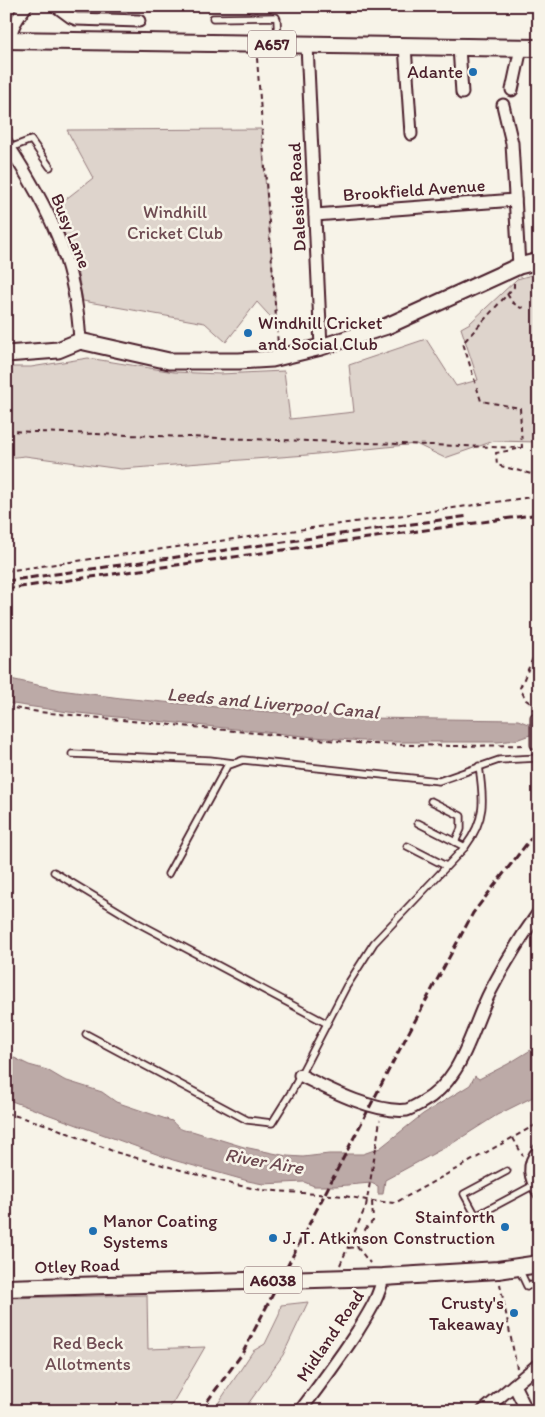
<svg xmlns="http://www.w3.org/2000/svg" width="545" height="1417" viewBox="0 0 545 1417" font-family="Itim,sans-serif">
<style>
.green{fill:#ded4cc;stroke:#947a7c}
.water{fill:#bcaaa7;stroke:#8e7275}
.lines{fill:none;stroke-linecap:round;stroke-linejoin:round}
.lane-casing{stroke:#4a1f2b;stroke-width:9}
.street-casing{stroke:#4a1f2b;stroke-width:15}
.secondary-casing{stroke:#4a1f2b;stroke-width:19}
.primary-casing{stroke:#4a1f2b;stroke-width:20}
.path{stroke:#4a1f2b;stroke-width:2;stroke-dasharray:5 4;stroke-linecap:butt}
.lane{stroke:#f7f3e8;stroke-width:5.5}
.street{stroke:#f7f3e8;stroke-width:11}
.secondary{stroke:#f7f3e8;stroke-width:15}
.primary{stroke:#f7f3e8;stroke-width:16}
.rail{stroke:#4a1f2b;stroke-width:3;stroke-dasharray:8 4;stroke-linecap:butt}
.path-bridge{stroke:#4a1f2b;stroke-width:2;stroke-dasharray:5 4;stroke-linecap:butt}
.poi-dot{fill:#1f6fb2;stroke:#f7f3e8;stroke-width:2}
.labels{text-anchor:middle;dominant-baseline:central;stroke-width:5;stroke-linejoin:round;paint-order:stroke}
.shield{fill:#f7f3e8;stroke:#7e5f64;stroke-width:1}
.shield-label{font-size:16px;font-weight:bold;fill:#4a1f2b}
.poi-label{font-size:18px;fill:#4a1f2b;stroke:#f7f3e8;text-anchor:end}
.street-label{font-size:18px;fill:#4a1f2b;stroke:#f7f3e8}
.park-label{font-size:18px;fill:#6f4c53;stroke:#f7f3e8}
.water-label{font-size:19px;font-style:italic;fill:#6c4950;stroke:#f7f3e8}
</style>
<rect width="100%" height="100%" fill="#f7f3e8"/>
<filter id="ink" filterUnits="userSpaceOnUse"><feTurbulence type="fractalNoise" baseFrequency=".02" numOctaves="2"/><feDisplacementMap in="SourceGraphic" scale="10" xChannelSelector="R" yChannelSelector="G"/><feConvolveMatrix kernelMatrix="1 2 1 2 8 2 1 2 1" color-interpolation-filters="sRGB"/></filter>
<g filter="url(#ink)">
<g class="green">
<polygon points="261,129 277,324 257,302 226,342 205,323 83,301 74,254 53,209 93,178 67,130"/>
<polygon points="539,273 539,442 494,441 445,458 416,444 307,455 121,469 25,456 6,458 6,367 31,367 88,358 174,372 220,374 284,371 290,419 354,412 349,365 426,339 456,386 478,380 461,328 470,323 517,279"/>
<polygon points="6,1146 9,1148 12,1275 6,1276"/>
<polygon points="147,1295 148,1349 205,1347 168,1411 6,1411 6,1298"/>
<polygon points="308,1302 283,1355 243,1411 213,1411 253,1351 265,1344 279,1315 281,1305"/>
</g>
<g class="water">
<polygon points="6,678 60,690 121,698 259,711 366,718 518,720 528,724 539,723 539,736 530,735 516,740 498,742 375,742 314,737 68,712 6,703"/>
<path d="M539,1045V1094L497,1115L453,1143L385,1180L383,1194H378V1186L371,1183L336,1186H314L304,1182L263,1184L248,1181L173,1160L6,1099V1054L29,1065L47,1070L64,1080L102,1092L116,1102L172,1121C178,1128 182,1131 192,1131L244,1147L287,1156L303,1157L329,1154H363L380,1148L423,1114L470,1085L475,1076L479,1079L508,1064Z"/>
</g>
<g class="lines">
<defs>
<g id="lane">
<polyline points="213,18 276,17 277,19 278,42"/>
<polyline points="10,148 31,140 50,167"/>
<polyline points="534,717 534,745"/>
<polyline points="72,754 210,760 234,763"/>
<polyline points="431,801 461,816 461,829 455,842"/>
<polyline points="418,823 465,847"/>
<polyline points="407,846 446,866"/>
<polyline points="54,872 140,924 326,1023"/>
<polyline points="168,874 227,766 243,760 439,781 499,760 539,758"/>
<path d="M86,1034L247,1120L272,1123L292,1091L346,987L374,943L465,847C486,819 484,800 479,766"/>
<polyline points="507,1171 464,1194 476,1216 534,1185"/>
<polyline points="519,1269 527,1286 539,1284"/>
</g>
<g id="street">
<polyline points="56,6 71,17 76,19 139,21"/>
<path d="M10,40C11,26 18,18 26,6"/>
<polyline points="307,45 321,347"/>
<polyline points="405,46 411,134"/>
<polyline points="459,47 462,93"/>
<polyline points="512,90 521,48"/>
<polyline points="503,105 512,143 519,266"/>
<path d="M6,142C49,208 76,261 80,341"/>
<polyline points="315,215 515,200"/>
<path d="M300,1075C328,1089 376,1114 407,1110C411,1109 417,1105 421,1103C464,1080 470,1030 491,990C505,963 521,937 539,912"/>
<path d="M539,1150C526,1165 530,1178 539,1193"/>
<polyline points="514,1385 527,1411"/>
<path d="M300,1411C320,1385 339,1359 357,1332C368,1314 379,1298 383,1277"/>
<polyline points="483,1411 539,1364"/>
</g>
<polyline id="secondary" points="6,354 58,350 80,341 169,361 239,361 272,359 321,347 387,326 519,266 539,261"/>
<g id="primary">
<polyline points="6,40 539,48"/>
<polyline points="6,1288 383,1277 498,1270 539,1264"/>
</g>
</defs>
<use href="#lane" class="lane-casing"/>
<use href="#street" class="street-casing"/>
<use href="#secondary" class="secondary-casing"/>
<use href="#primary" class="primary-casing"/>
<g class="path">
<polyline points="144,6 145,11"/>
<polyline points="257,58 278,345"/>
<polyline points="514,283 514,287 463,343 481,401 520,408 522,448"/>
<polyline points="507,294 513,303 521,308 524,307"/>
<polyline points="6,431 522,448"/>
<polyline points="517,449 496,453 497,465 539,476"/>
<polyline points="6,571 539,496"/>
<polyline points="6,707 39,712 369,744 455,746 526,745"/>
<polyline points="533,710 533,705 526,700 520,688 536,651 539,639"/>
<polyline points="6,1113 48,1125 115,1152 232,1184 261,1190 345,1196 372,1201 395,1203 539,1123"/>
<polyline points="513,1138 523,1156"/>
<polyline points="376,1147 380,1120"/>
<polyline points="357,1247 370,1263"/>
<polyline points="348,1248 357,1247 366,1228 373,1221 372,1201"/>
<polyline points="340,1265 366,1206"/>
<polyline points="500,1284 517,1368"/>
</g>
<use href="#lane" class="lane"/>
<use href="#street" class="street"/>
<use href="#secondary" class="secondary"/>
<use href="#primary" class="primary"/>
<g class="rail">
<polyline points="6,581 469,516"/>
<polyline points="6,589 539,514"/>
<polyline points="200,1411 242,1354 394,1060 473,913 539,828"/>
</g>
<polyline class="path-bridge" points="366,1206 376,1147"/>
</g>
</g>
<g class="poi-dot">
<circle cx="473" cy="72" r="5"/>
<circle cx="248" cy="333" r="5"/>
<circle cx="505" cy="1227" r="5"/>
<circle cx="93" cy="1231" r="5"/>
<circle cx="273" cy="1238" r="5"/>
<circle cx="514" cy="1313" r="5"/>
</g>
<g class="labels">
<g class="shield">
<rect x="248" y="30.5" width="48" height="27" rx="4"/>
<rect x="244" y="1266.5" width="58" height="27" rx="4"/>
</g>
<g class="shield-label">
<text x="272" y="44">A657</text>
<text x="273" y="1280">A6038</text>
</g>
<g class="poi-label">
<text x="463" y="72">Adante</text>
<text x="258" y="323" text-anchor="start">Windhill Cricket<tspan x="258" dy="21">and Social Club</tspan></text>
<text x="495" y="1217">Stainforth<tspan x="495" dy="21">Construction</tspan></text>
<text x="103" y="1221" text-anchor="start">Manor Coating<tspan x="103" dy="21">Systems</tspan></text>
<text x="283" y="1238" text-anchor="start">J. T. Atkinson</text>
<text x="504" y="1303">Crusty's<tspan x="504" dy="21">Takeaway</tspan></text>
</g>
<g class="street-label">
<text transform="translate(414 190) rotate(-4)">Brookfield Avenue</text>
<text transform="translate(297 197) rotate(-93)">Daleside Road</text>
<text transform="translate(71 231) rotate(68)">Busy Lane</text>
<text transform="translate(77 1266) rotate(-2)">Otley Road</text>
<text transform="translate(330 1336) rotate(-56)">Midland Road</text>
</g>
<g class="park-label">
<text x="175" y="212">Windhill<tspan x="175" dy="21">Cricket Club</tspan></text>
<text x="88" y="1343">Red Beck<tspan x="88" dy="21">Allotments</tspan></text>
</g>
<g class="water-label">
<text transform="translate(273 703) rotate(5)">Leeds and Liverpool Canal</text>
<text transform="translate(264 1161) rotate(10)">River Aire</text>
</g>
</g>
<rect width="545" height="1417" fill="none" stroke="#f7f3e8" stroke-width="25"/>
<rect x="12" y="12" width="520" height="1392" fill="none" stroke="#4a1f2b" stroke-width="2" filter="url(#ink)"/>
</svg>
